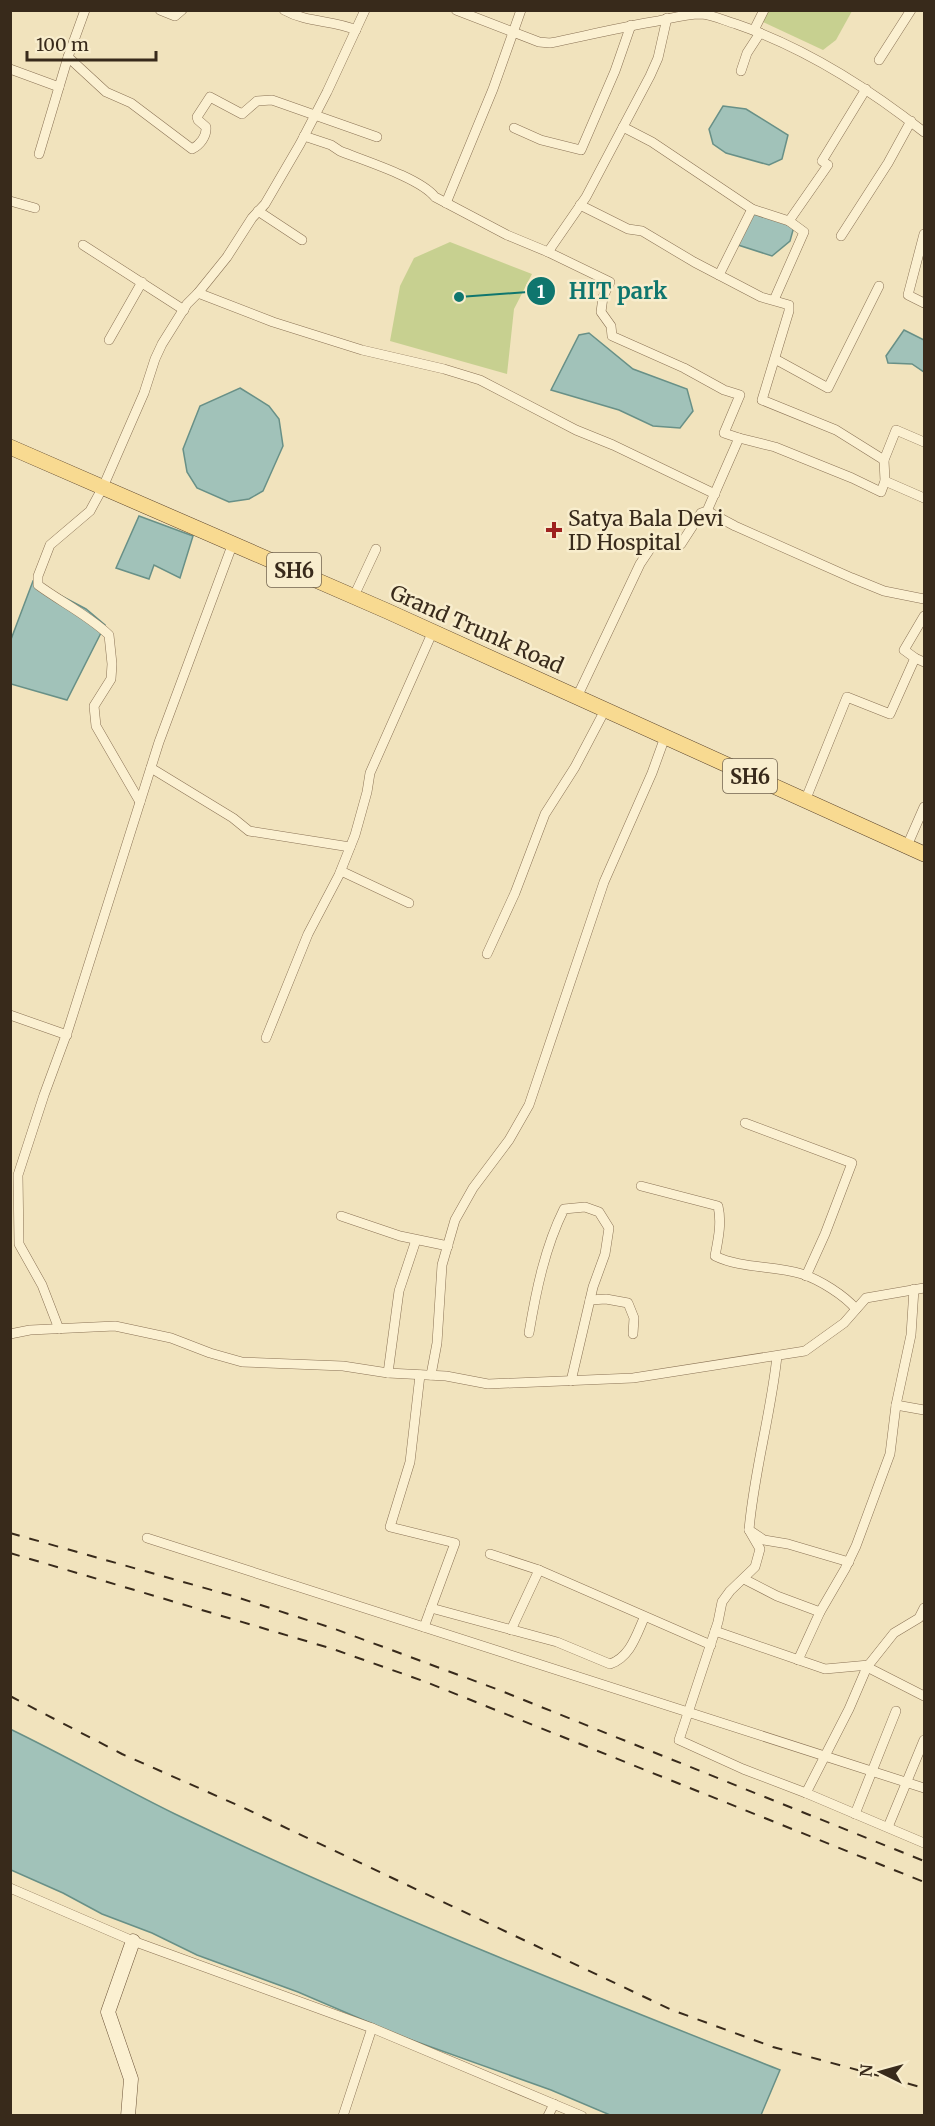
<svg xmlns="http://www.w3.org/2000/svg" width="935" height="2126" viewBox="0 0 935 2126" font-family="Merriweather,serif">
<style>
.green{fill:#c7d090}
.water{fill:#a1c2b9;stroke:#689087;stroke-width:1.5}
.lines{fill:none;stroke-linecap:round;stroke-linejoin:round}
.street-casing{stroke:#8a7255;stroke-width:10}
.secondary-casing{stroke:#6c5338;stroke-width:15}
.primary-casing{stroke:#57402a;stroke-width:16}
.street{stroke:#fbf0d1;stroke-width:9}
.secondary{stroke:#fbf0d1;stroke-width:14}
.primary{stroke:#f8da91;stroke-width:15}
.rail{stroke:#382a1b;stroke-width:2;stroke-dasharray:10 10;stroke-linecap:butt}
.poi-dot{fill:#9e2220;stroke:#f8edcd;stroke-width:2}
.labels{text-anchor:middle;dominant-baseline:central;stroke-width:5;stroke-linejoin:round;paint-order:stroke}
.shield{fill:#f8edcd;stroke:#726450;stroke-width:1.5}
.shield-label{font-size:20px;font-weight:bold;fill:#382a1b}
.poi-label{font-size:21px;fill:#382a1b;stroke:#f8edcd;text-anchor:start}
.street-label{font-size:21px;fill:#382a1b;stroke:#f8edcd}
.leader{fill:none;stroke:#0f766e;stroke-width:2}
.callout-dot{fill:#0f766e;stroke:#f8edcd;stroke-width:2}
.mark-label{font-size:18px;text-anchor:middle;font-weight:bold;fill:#fff}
.callout-label{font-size:22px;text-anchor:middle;font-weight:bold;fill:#0f766e;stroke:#f8edcd;stroke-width:5;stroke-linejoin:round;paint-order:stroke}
</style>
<rect width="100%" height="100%" fill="#f1e3bd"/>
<g class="green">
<polygon points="768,11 852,11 836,40 823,50 763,22"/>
<polygon points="450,242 532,274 514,309 507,374 390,341 400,286 414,258"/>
</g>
<g class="water">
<polygon points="723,106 746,109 788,135 782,159 769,165 726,153 713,144 709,129"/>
<polygon points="758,207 795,223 790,241 772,256 735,244"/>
<polygon points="904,330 924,340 924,372 912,364 888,363 886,356"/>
<polygon points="589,333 633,369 687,389 693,411 680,428 653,426 619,410 551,390 579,335"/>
<polygon points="240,388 269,406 279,419 283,446 263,491 249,499 229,502 197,488 187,472 183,449 200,406"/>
<polygon points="139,516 193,536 180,578 154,565 149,579 116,568"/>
<polygon points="33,581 86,609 105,625 67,700 11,684 10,642"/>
<path d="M10,1729C66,1756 120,1787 175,1814C372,1909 576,1989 780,2070L761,2115H610L551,2090L403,2037L298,1992L197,1955L152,1933L102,1914L63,1893L11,1870Z"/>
</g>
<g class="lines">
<defs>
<g id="street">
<polyline points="160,10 175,16 182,10"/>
<path d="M284,10C307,23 333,20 356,30"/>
<path d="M456,10L539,42L550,43C584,36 618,28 652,22C669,19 684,14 701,14C714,15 725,21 736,24C806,48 867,87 924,132"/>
<polyline points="754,30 764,10"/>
<path d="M68,57L106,92L131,103L192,149C200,145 207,136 206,127L198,120L197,117L210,97L242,114L257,101L272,100L377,137"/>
<polyline points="879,60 911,10"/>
<polyline points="10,69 59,87"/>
<polyline points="741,71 747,53 760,33"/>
<polyline points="623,127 652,142 752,209 789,221"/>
<polyline points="514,128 541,140 581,150 615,71 631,25"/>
<path d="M304,136L331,145L340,151C365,161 420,178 435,197L507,235L548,252L586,197L650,76L658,58L667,18"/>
<polyline points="39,154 68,57 85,10"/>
<polyline points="10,201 35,208"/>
<polyline points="446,203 493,89 521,10"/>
<polyline points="580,205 628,229 642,231 694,262 761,297 789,305 789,311 762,400 836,430 884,460"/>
<polyline points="258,211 302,240"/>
<polyline points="924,234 908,295 924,303"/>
<polyline points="841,236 888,163 911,121"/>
<polyline points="83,245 184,310"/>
<polyline points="548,252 610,282 603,297 601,312 611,326 612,336 684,368 724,390 740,395 724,433 739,438 707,511 701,513 681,544 675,547 659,542 652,546 640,564 577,697"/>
<polyline points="719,275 752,209"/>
<polyline points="198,293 273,322 362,350 444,369 480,380 576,430 613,445 715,494"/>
<polyline points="774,300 804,232 789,221 828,165 822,161 866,89"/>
<polyline points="109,340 142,282"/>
<polyline points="775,359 828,388 879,286"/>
<polyline points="739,438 775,447 852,478 881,492 885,481 884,460 896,430 924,442"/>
<polyline points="885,481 924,498"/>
<polyline points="707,511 735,526 852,578 884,591 924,599"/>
<polyline points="354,596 376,549"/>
<polyline points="924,616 904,650 915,658 924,662"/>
<polyline points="151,768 233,818 249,831 350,847"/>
<polyline points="805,801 847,697 890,714 915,658"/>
<path d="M140,802L96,726L94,706L111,679L112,664L109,635C88,615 61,602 38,585V576L50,545L90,511L103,487L144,393L155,359L162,344L187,304L198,293L227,257L252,218L265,204L300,144L327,92L365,10"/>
<polyline points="907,846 924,807"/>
<polyline points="341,871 409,903"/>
<polyline points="487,954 515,893 545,814 575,767 605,710"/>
<polyline points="10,1015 67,1035"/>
<polyline points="266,1038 308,934 339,875 355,835 367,792 370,773 433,631"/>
<polyline points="745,1123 852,1163 825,1234 806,1276"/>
<path d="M641,1186L718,1206C722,1223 718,1240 715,1256C742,1269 773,1265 802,1274C820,1280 844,1295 856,1309"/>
<polyline points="341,1216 400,1236 448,1246"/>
<polyline points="590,1300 606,1299 628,1303 634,1318 633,1334"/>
<polyline points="59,1329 42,1285 19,1244 18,1175 44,1095 68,1030 159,742 233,543"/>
<path d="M529,1333C536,1291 545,1247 564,1209L585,1207L599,1212L609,1228L605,1254L593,1287L571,1381"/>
<polyline points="10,1334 30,1330 115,1326 171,1338 210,1353 242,1362 343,1366 388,1373 446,1376 488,1384 633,1378 805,1351 844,1323 866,1298 924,1288"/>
<path d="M777,1356C771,1414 754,1471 749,1530L764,1540L788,1544L849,1562"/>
<polyline points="388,1373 399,1291 416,1240"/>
<polyline points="420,1375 410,1462 390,1527 455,1543 424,1627"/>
<polyline points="431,1375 437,1343 442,1265 455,1220 473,1188 509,1140 529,1105 604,882 652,773 665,737"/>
<polyline points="896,1405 924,1410"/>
<polyline points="749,1530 760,1549 755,1567 730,1591 722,1602 718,1622 679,1740 743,1769 806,1793 924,1843"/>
<polyline points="147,1538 924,1788"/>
<polyline points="490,1554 539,1570 711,1645"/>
<polyline points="744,1579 777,1596 820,1612"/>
<path d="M431,1608L557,1642L610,1664C630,1657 636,1636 644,1618"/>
<polyline points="511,1630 539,1570"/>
<polyline points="715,1631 825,1669 869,1665"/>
<polyline points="798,1660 820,1612 845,1569 856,1546 890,1454 896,1405 911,1335 914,1289"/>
<polyline points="867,1667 924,1696"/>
<polyline points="806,1793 849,1709 867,1667 894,1633 919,1618 924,1608"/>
<polyline points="855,1814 896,1711"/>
<polyline points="888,1827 924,1740"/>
<polyline points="10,1888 133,1941 372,2028 582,2116"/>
<polyline points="343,2116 372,2028"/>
<polyline points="548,2116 554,2104"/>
</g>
<polyline id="secondary" points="128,2116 131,2079 108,2012 133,1941"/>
<polyline id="primary" points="10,447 387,611 924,854"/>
</defs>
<use href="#street" class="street-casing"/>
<use href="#secondary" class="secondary-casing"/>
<use href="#primary" class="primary-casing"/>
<use href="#street" class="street"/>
<use href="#secondary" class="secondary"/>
<use href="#primary" class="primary"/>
<g class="rail">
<polyline points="10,1533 233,1596 335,1629 499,1690 924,1861"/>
<polyline points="10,1553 333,1649 426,1682 924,1882"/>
<polyline points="10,1696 122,1754 244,1808 672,2010 773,2047 924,2088"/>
</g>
</g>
<path class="poi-dot" d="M551 521h6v6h6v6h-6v6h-6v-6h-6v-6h6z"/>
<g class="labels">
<g class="shield">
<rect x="267" y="553" width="54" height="34" rx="4.5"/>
<rect x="723" y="759" width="54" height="34" rx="4.5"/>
</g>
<g class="shield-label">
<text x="294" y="570">SH6</text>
<text x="750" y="776">SH6</text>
</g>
<g class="poi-label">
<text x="568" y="518">Satya Bala Devi<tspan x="568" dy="24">ID Hospital</tspan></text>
</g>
<g class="street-label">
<text transform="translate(477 629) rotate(24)">Grand Trunk Road</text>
</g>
</g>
<path class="leader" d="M459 297L541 291"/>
<g class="callout-dot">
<circle cx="459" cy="297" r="6"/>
<circle cx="541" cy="291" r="15"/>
</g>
<g class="mark-label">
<text x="541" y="298">1</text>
</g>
<g class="callout-label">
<text x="618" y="299">HIT park</text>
</g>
<rect width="935" height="2126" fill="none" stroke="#382a1b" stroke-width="24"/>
<g transform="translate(881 2072) rotate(275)" stroke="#f8edcd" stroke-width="4.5" paint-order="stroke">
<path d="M0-4.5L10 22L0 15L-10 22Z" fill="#382a1b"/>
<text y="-9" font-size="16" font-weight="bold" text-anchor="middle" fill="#382a1b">N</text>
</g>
<path d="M27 51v9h129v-9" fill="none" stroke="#382a1b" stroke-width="3"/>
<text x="36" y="51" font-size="18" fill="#382a1b" stroke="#f8edcd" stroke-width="4.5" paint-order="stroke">100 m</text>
</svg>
